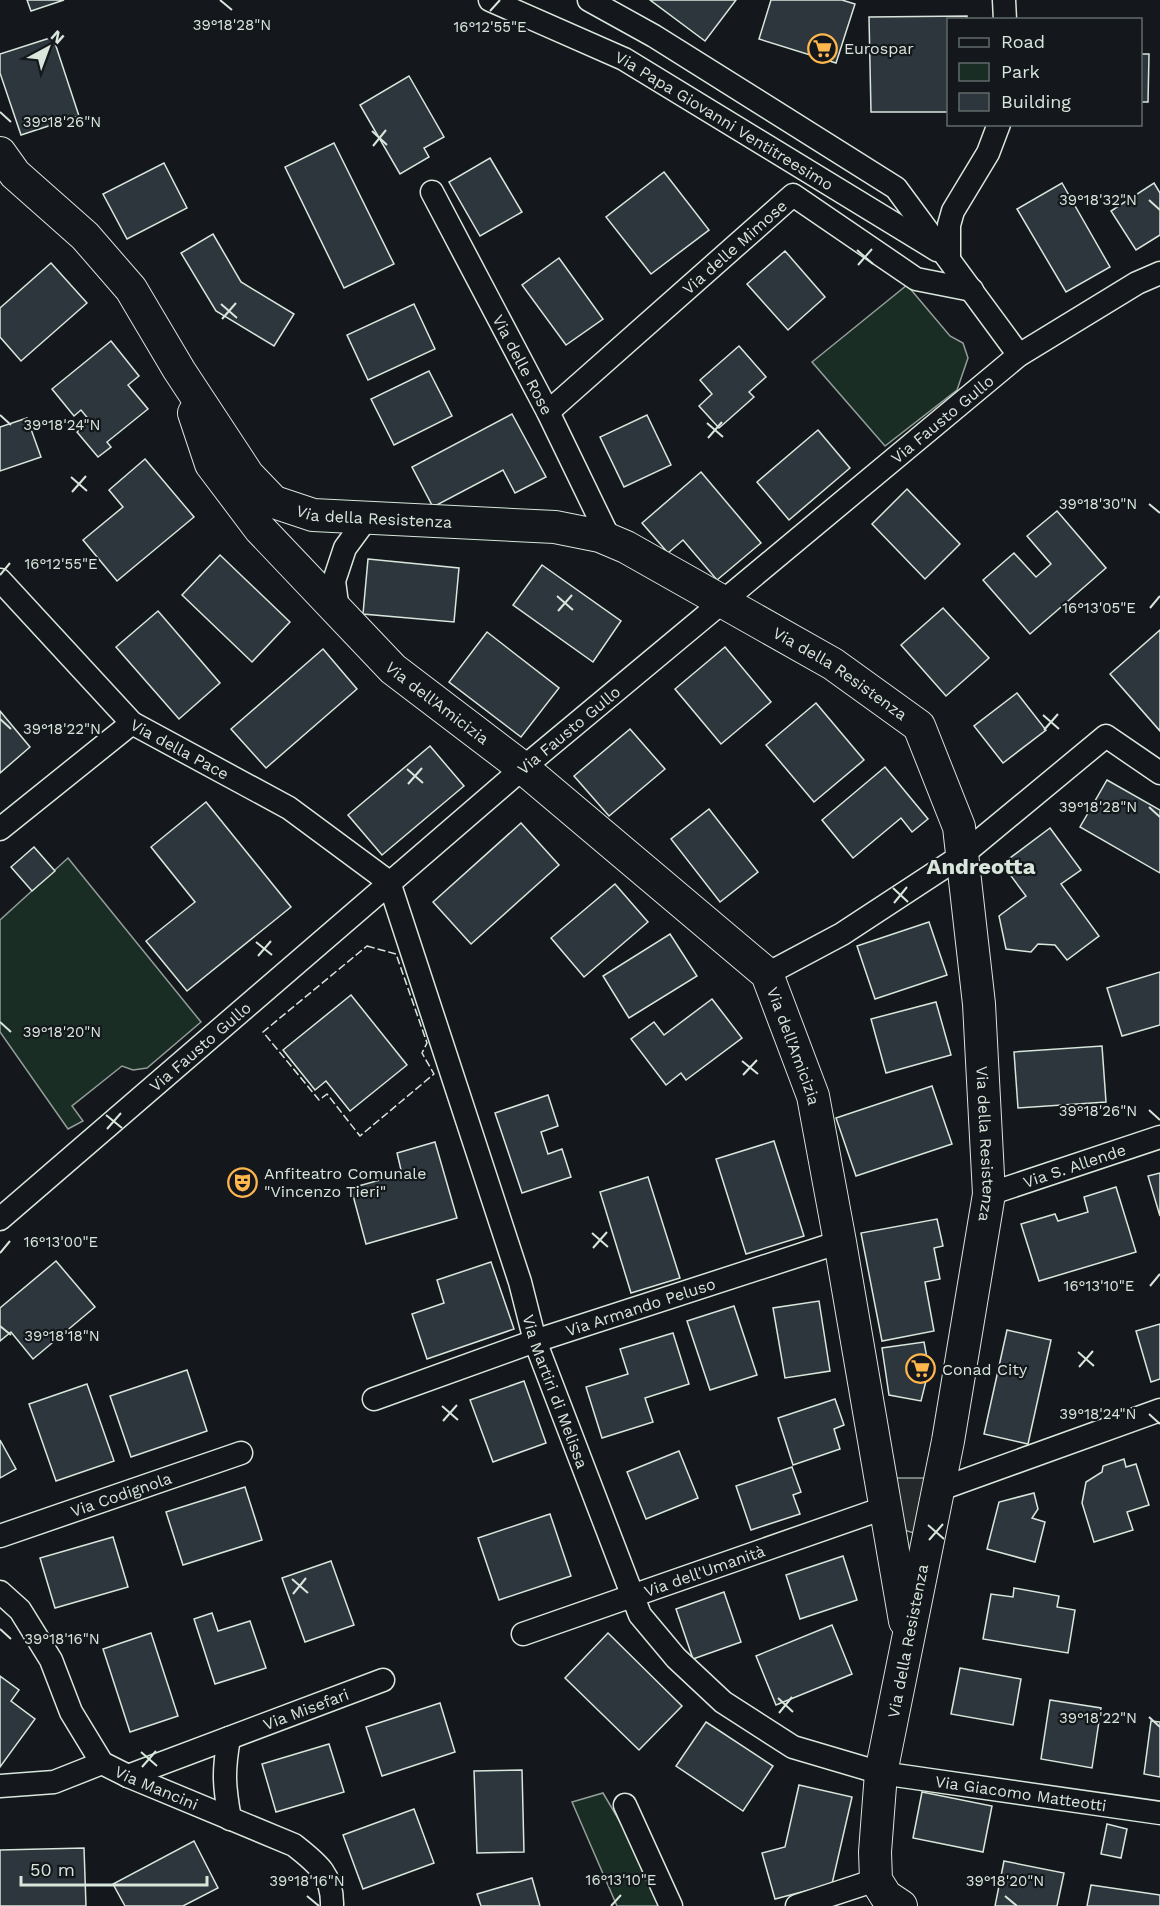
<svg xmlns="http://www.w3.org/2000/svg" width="1160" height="1906" viewBox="0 0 1160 1906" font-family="'Work Sans',sans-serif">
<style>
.green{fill:#1a2d24;stroke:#939e99;stroke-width:1.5}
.parking{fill:#24282b;stroke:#939e99;stroke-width:1.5}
.building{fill:#2c363c;stroke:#d8e6dc;stroke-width:1.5}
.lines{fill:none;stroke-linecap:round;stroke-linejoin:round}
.street-casing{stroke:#d8e6dc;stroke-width:25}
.secondary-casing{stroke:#d8e6dc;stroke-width:34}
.street{stroke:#14181c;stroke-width:22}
.secondary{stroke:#14181c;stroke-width:32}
.fence{stroke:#d8e6dc;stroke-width:1.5;stroke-dasharray:8 3;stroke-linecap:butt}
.ticks{fill:none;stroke:#d8e6dc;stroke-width:2}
.labels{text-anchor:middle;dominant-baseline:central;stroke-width:4.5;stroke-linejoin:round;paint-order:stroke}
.poi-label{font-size:16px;fill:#d8e6dc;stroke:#14181c;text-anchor:start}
.street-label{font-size:16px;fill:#d8e6dc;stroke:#14181c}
.district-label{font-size:22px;font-weight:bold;fill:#d8e6dc;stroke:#14181c}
.ticks-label{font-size:15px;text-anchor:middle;fill:#d8e6dc;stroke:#14181c;stroke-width:4.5;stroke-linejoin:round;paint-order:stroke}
</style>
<rect width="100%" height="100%" fill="#14181c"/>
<g class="green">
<polygon points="907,285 950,336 963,343 968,358 957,390 885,446 812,362"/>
<polygon points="68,858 201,1022 147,1068 133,1070 122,1066 72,1106 83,1121 68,1129 0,1032 0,920"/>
<polygon points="603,1793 642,1859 662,1906 617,1906 572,1802"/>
</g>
<polygon class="parking" points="896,1478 928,1478 914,1533 904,1530"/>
<g class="building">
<polygon points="27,0 64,0 31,11"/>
<polygon points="650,0 736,0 705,41"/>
<polygon points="771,0 842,0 855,4 836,63 759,39"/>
<polygon points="967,16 967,20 948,20 948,112 871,112 869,17"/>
<polygon points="53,37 79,116 21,135 0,73 0,54"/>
<polygon points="1140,54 1149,54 1148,102 1140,102"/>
<polygon points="409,76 444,137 424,148 429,157 400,174 360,105"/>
<polygon points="334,143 394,264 344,288 285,167"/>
<polygon points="490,158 522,212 480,236 449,182"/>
<polygon points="164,163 187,208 127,239 103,194"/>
<polygon points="664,172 709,230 651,274 606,217"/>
<polygon points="1062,183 1110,267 1066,292 1017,209"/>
<polygon points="1154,183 1160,193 1160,235 1136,250 1111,211"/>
<polygon points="213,234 241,282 294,314 274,346 216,311 181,253"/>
<polygon points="785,251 825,297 788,330 747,284"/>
<polygon points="559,258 603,319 566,345 522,285"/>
<polygon points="51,263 87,303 21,361 0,337 0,308"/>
<polygon points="414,304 435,349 368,380 347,335"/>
<polygon points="111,341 139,376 128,385 148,409 107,442 111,447 98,457 77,432 90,421 81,410 74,416 52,389"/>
<polygon points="739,346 766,377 749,392 754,397 719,428 699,406 712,394 700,380"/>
<polygon points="429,371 452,416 394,445 371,399"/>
<polygon points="512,414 546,477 515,493 503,470 433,507 412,467"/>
<polygon points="647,415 671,465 624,487 600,437"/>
<polygon points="27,418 41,457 0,471 0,427"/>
<polygon points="818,430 850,468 789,520 757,482"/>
<polygon points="145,459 194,517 117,581 83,540 123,507 109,490"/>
<polygon points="701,472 761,543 717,580 683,540 668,553 642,523"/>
<polygon points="907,489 960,544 925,579 872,524"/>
<polygon points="1057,511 1106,568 1030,634 983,580 1014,553 1036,577 1051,564 1027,536"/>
<polygon points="220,555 290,622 252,662 182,595"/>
<polygon points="368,559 459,568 454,622 363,614"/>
<polygon points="542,565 621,621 593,662 513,605"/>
<polygon points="943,608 989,658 946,696 901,645"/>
<polygon points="158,611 220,683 179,719 116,647"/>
<polygon points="1160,630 1160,731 1110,674"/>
<polygon points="487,632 559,688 521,737 449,682"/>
<polygon points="725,647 771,702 721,744 675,689"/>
<polygon points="323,649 357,689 266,768 231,729"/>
<polygon points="1017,693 1046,730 1003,763 974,726"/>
<polygon points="816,703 864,760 814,802 766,745"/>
<polygon points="0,711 30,747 0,773"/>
<polygon points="630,729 665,769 609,816 574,776"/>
<polygon points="430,746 464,786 382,855 348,815"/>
<polygon points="885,767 928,819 912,832 901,818 853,858 822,820"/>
<polygon points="1107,780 1160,810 1160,873 1080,827"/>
<polygon points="206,802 291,907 187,991 146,941 195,902 151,847"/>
<polygon points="709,809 758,872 720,902 671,839"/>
<polygon points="521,823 559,865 471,944 433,902"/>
<polygon points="1050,828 1081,870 1061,884 1099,936 1067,960 1055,945 1038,944 1031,952 1006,949 999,916 1026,896 1002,864"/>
<polygon points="34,847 55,871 32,891 11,867"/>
<polygon points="615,884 648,922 584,977 551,938"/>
<polygon points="929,922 947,975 875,999 857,946"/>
<polygon points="670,934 697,976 629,1018 603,976"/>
<polygon points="1160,972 1160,1025 1122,1036 1107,988"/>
<polygon points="351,995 407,1065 350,1111 326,1081 315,1090 283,1050"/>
<polygon points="712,999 742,1038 686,1080 681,1073 666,1085 631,1039 654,1022 664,1035"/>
<polygon points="936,1002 951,1055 886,1073 871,1019"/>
<polygon points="1102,1046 1106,1102 1018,1108 1014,1052"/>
<polygon points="932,1086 952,1144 856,1176 836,1118"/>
<polygon points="548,1095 558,1126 541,1132 548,1154 562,1149 571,1177 522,1193 495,1113"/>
<polygon points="774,1141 804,1236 746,1254 716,1159"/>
<polygon points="435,1142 457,1218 366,1244 351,1188 402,1174 397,1153"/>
<polygon points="1160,1173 1160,1216 1148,1176"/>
<polygon points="648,1177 680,1278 631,1293 600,1192"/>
<polygon points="1116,1187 1136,1252 1039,1281 1021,1224 1055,1214 1058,1221 1088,1212 1084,1197"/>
<polygon points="937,1219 943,1246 934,1248 940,1279 925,1282 934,1331 882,1341 861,1233"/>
<polygon points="56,1261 95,1307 33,1359 11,1332 0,1341 0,1308"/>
<polygon points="491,1262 514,1329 427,1359 412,1314 444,1303 437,1280"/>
<polygon points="819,1301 830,1371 785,1378 773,1308"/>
<polygon points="734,1306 757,1375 710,1390 687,1321"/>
<polygon points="1160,1324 1160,1379 1151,1382 1136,1331"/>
<polygon points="1007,1330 1051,1340 1028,1444 984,1434"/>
<polygon points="673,1333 689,1384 645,1398 653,1422 602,1438 586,1387 628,1374 620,1349"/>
<polygon points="924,1342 929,1369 921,1401 889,1395 882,1348"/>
<polygon points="187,1370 207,1431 131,1457 110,1396"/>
<polygon points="524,1381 546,1443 493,1462 470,1400"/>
<polygon points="87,1384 114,1461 56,1481 29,1404"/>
<polygon points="835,1399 844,1425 834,1429 840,1449 793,1465 778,1418"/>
<polygon points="0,1440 16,1469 0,1478"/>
<polygon points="679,1451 698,1498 646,1519 627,1472"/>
<polygon points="1124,1459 1126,1467 1136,1464 1149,1505 1127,1512 1133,1530 1094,1542 1082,1503 1086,1482 1102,1472 1103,1466"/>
<polygon points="792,1467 801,1492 793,1495 800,1514 751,1530 736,1486"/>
<polygon points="245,1487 262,1540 183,1565 166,1512"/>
<polygon points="1034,1493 1038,1509 1032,1518 1045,1522 1035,1562 987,1549 999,1502"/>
<polygon points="550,1514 571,1576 499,1600 478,1538"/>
<polygon points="113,1537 128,1587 55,1608 40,1558"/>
<polygon points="843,1556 857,1600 800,1619 786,1575"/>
<polygon points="331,1561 354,1625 305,1642 282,1578"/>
<polygon points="1014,1588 1059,1596 1057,1607 1075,1610 1068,1653 983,1639 991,1594 1013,1597"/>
<polygon points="724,1592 741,1642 693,1659 676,1609"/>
<polygon points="212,1613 218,1631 250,1621 266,1668 215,1684 194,1619"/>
<polygon points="832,1625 852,1674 776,1705 756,1656"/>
<polygon points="151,1633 178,1716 130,1732 103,1649"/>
<polygon points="608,1633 682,1706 639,1750 565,1678"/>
<polygon points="960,1668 1021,1679 1013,1725 951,1714"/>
<polygon points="0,1676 19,1690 11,1701 35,1719 0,1767"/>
<polygon points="1050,1700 1101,1708 1092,1768 1041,1759"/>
<polygon points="440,1703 455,1752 382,1776 366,1727"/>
<polygon points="1151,1721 1160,1722 1160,1777 1144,1774"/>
<polygon points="706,1722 773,1766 743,1811 676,1766"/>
<polygon points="329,1744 344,1792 276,1812 262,1764"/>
<polygon points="522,1770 524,1852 477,1853 474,1771"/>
<polygon points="799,1785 852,1797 832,1884 775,1899 762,1853 785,1847"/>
<polygon points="922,1792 992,1806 983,1852 913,1838"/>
<polygon points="414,1809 434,1863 363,1889 343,1835"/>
<polygon points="1107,1824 1127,1829 1121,1858 1101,1854"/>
<polygon points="194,1841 218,1888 183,1906 125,1906 113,1884"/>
<polygon points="84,1848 86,1906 0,1906 0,1850"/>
<polygon points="1004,1861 1064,1873 1057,1906 995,1906"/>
<polygon points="532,1878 540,1906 481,1906 477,1894"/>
<polygon points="1091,1885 1160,1895 1160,1906 1087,1906"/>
</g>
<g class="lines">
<defs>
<g id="street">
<path id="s1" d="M490,0L624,59L937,250"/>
<polyline points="589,0 654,36 896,188 1019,355"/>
<polyline points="1004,0 1005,20"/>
<path id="s2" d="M432,192L548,412L610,540"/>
<polyline points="949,257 949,225 953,211 988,153 999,124"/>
<path id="s3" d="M548,412L793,195L916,279L972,290"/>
<path id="s4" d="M0,580L132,723L289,808L389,882"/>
<polyline points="338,611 334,581 345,548 367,518"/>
<polyline points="0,829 132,723"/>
<path id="s5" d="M389,882L520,1282L535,1341L640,1615L676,1658L723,1702L793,1747L881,1773L1160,1813"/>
<polyline points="767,974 842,934 961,856 1106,736 1160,773"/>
<path id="s6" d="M989,1194L1160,1137"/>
<path id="s7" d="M0,1219L523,768L1019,355L1137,283L1160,273"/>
<path id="s8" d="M374,1399L535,1341L840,1242"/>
<polyline points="938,1490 1160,1410"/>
<path id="s9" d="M0,1536L241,1453"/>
<path id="s10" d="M0,1592L20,1610L51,1660L71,1712L102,1763L128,1776L294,1845C317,1863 333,1875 332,1906"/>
<path id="s11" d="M523,1634L884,1508"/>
<path d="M229,1738C223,1772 224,1786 230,1819"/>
<path id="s12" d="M128,1776L383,1680"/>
<polyline points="0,1786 54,1782 102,1763"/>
<polyline points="625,1805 671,1906"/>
<polyline points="797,1906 876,1880"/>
</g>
<g id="secondary">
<path id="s13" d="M0,153L15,174L85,236L131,289L179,370L248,475L274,502L313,515L555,527L600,536L626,547L833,664L919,726L959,827L979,1004L989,1194L948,1441L881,1773L875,1852L876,1880L886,1896L901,1906"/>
<path id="s14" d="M194,413L211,464L260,529L393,669L523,768L767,974L813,1096L840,1242L905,1621"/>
</g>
</defs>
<use href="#street" class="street-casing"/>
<use href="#secondary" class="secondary-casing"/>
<use href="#street" class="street"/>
<use href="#secondary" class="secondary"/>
<polygon class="fence" points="367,946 396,954 427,1043 422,1053 434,1074 360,1136 327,1094 319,1100 263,1032"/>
</g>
<path class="ticks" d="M220,0L232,10M490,11L500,0M0,112L11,122M372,131L387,145M373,146L386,130M1149,200L1160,210M857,250L873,264M858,265L872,249M221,304L237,318M222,319L236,303M0,415L11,425M707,423L723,437M708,438L722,422M71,477L87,491M72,492L86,476M1149,504L1160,513M0,575L10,563M557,596L573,610M1150,608L1160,596M558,611L572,595M1043,715L1059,729M0,719L11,729M1044,730L1058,714M407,769L423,783M408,784L422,768M1149,807L1160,817M893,888L908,902M894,903L907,887M256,942L272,955M258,956L271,941M0,1022L11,1032M742,1061L758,1074M743,1075L757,1060M1149,1110L1160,1120M106,1115L122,1128M107,1129L121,1113M592,1233L608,1247M593,1248L607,1232M0,1253L10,1241M1150,1286L1160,1274M0,1326L11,1335M1078,1352L1094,1366M1079,1367L1093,1351M442,1406L458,1420M1149,1414L1160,1424M443,1421L457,1405M928,1525L944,1539M929,1540L943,1524M292,1579L308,1593M293,1594L306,1578M0,1629L11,1639M778,1698L793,1712M779,1713L792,1697M1149,1717L1160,1727M141,1752L157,1766M142,1767L156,1751M307,1896L319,1906M1005,1896L1017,1906M611,1906L621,1895"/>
<defs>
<symbol id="supermarket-ring" viewBox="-11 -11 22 22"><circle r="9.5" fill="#14181c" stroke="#ffb74d" stroke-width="1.5"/><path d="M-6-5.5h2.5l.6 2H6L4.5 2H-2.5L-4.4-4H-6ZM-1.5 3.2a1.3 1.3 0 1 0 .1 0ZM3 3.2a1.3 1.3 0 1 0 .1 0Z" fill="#ffb74d"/></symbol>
<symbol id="theatre-ring" viewBox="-11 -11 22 22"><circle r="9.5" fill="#14181c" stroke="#ffb74d" stroke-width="1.5"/><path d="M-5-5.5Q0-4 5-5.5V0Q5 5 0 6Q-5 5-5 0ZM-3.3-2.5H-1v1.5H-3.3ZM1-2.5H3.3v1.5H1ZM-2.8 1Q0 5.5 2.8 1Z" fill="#ffb74d"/></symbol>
</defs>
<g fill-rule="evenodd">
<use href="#supermarket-ring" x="806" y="32" width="33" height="33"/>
<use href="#theatre-ring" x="226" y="1166" width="33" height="33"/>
<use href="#supermarket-ring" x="904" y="1352" width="33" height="33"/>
</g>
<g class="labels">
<g class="poi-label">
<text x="844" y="48">Eurospar</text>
<text x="264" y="1173">Anfiteatro Comunale<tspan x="264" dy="18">"Vincenzo Tieri"</tspan></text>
<text x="942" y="1369">Conad City</text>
</g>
<g class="street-label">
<text stroke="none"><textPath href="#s1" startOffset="264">Via Papa Giovanni Ventitreesimo</textPath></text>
<text stroke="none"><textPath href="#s3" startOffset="249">Via delle Mimose</textPath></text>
<text stroke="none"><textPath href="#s2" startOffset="195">Via delle Rose</textPath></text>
<text stroke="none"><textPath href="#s7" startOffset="1236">Via Fausto Gullo</textPath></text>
<text stroke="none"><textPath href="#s13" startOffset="549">Via della Resistenza</textPath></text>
<text stroke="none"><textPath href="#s13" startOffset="1053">Via della Resistenza</textPath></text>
<text stroke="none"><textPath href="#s14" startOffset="384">Via dell'Amicizia</textPath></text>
<text stroke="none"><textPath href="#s7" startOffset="750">Via Fausto Gullo</textPath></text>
<text stroke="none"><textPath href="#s4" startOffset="249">Via della Pace</textPath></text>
<text stroke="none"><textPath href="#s7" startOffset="264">Via Fausto Gullo</textPath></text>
<text stroke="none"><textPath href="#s14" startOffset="888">Via dell'Amicizia</textPath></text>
<text stroke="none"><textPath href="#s13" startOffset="1575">Via della Resistenza</textPath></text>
<text stroke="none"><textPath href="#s6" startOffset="90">Via S. Allende</textPath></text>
<text stroke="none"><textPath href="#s8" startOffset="282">Via Armando Peluso</textPath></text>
<text stroke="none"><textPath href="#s5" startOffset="536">Via Martiri di Melissa</textPath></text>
<text stroke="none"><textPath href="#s9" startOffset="128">Via Codignola</textPath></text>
<text stroke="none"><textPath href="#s11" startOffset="192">Via dell'Umanità</textPath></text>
<text transform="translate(908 1641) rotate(-79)">Via della Resistenza</text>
<text stroke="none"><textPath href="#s12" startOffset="190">Via Misefari</textPath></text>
<text stroke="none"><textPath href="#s10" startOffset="261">Via Mancini</textPath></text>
<text stroke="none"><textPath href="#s5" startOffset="1212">Via Giacomo Matteotti</textPath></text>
</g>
<g class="district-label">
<text x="981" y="866">Andreotta</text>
</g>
</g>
<g class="ticks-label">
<text x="232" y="30">39°18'28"N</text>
<text x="490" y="32">16°12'55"E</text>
<text x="62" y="127">39°18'26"N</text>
<text x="1098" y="205">39°18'32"N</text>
<text x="62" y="430">39°18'24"N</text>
<text x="1098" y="509">39°18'30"N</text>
<text x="61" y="569">16°12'55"E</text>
<text x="1099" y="613">16°13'05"E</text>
<text x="62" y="734">39°18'22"N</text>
<text x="1098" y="812">39°18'28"N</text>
<text x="62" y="1037">39°18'20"N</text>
<text x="1098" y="1116">39°18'26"N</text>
<text x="61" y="1247">16°13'00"E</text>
<text x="1099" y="1291">16°13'10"E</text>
<text x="62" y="1341">39°18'18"N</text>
<text x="1098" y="1419">39°18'24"N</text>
<text x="62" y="1644">39°18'16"N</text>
<text x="1098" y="1723">39°18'22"N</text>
<text x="621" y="1885">16°13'10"E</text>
<text x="307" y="1886">39°18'16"N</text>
<text x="1005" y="1886">39°18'20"N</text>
</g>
<rect x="947" y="18" width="195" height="108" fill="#14181c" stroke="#626a69" stroke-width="1.5"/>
<rect x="959" y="38" width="30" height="9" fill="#14181c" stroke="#626a69" stroke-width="1.5"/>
<text x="1001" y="48" font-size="18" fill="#d8e6dc">Road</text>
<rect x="959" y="63" width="30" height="18" fill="#1a2d24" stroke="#626a69" stroke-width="1.5"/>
<text x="1001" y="78" font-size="18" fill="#d8e6dc">Park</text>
<rect x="959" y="93" width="30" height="18" fill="#2c363c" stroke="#626a69" stroke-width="1.5"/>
<text x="1001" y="108" font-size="18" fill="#d8e6dc">Building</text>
<g transform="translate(48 48) rotate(41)" stroke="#14181c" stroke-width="4.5" paint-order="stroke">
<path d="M0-4.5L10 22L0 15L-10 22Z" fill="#d8e6dc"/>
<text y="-9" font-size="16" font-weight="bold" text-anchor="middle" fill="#d8e6dc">N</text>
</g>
<path d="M21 1876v9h186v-9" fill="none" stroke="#d8e6dc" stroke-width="3"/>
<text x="30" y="1876" font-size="18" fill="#d8e6dc" stroke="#14181c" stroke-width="4.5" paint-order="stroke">50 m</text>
</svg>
